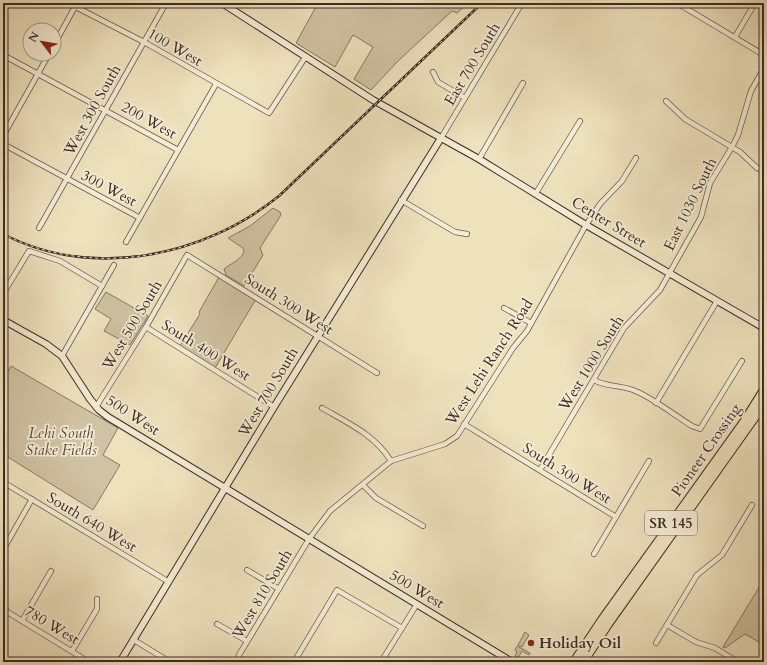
<svg xmlns="http://www.w3.org/2000/svg" width="767" height="665" viewBox="0 0 767 665" font-family="Cardo,serif">
<style>
.green{fill:#d0c3a3;stroke:#867864}
.lines{fill:none;stroke-linecap:round;stroke-linejoin:round}
.street-casing{stroke:#685a4b;stroke-width:6}
.secondary-casing{stroke:#3c2c25;stroke-width:8}
.highway-casing{stroke:#3c2c25;stroke-width:10}
.street{stroke:#f4ecd4;stroke-width:4.5}
.secondary{stroke:#f4ecd4;stroke-width:6}
.highway{stroke:#eee2bd;stroke-width:8}
.rail-casing{stroke:#3c2c25;stroke-width:2.5}
.rail{stroke:#f4ecd4;stroke-width:1;stroke-dasharray:3;stroke-linecap:butt}
.poi-dot{fill:#8f2418;stroke:#f4ecd4;stroke-width:1.5}
.labels{text-anchor:middle;dominant-baseline:central;stroke-width:3.5;stroke-linejoin:round;paint-order:stroke}
.shield{fill:#f4ecd4;stroke:#73665a;stroke-width:1}
.shield-label{font-size:14px;font-weight:bold;fill:#3c2c25}
.street-label{font-size:15px;fill:#3c2c25;stroke:#f4ecd4}
.park-label{font-size:15px;font-style:italic;fill:#5a4a3e;stroke:#f4ecd4}
.poi-label{font-size:15px;font-weight:bold;fill:#3c2c25;stroke:#f4ecd4;text-anchor:start}
</style>
<rect width="100%" height="100%" fill="#eee2bd"/>
<filter id="stains"><feTurbulence type="fractalNoise" baseFrequency=".005" numOctaves="4"/><feColorMatrix values="0 0 0 0 .2 0 0 0 0 .09 0 0 0 0 .02 0 0 0 .5 -.17"/></filter>
<radialGradient id="worn" r=".72"><stop offset=".6" stop-color="#630" stop-opacity="0"/><stop offset="1" stop-color="#630" stop-opacity=".3"/></radialGradient>
<g class="green">
<polygon points="318,3 469,3 457,13 452,11 397,62 371,90 354,79 373,47 353,35 335,67 296,43"/>
<path d="M273,208L280,212L281,215L260,248L263,255L244,286L226,275L224,269C231,263 240,261 244,252L243,248L228,238L250,226Z"/>
<polygon points="219,277 256,299 215,368 180,346 200,314 199,312"/>
<polygon points="106,292 148,316 130,345 104,331 111,319 95,309"/>
<polygon points="11,366 118,428 103,455 120,465 93,510 3,454 3,380"/>
<polygon points="764,579 764,639 759,642 745,634 725,648 723,647"/>
<polygon points="525,632 529,635 522,647 518,645"/>
<polygon points="517,646 530,653 529,655 522,651 518,658 515,656 517,652 515,650"/>
</g>
<g class="lines">
<defs>
<g id="street">
<polyline points="68,3 144,42 269,113 306,56"/>
<polyline points="677,3 764,55"/>
<polyline points="735,37 755,3"/>
<polyline points="54,45 77,3"/>
<polyline points="3,55 178,150"/>
<polyline points="433,72 438,82 465,98"/>
<polyline points="666,101 685,119 740,152 757,168 764,171"/>
<polyline points="3,136 49,54"/>
<polyline points="441,138 522,3"/>
<polyline points="3,144 140,218"/>
<polyline points="479,159 523,83"/>
<polyline points="536,193 580,121"/>
<polyline points="401,200 455,232 467,234"/>
<polyline points="39,228 166,3"/>
<polyline points="126,242 216,84"/>
<polyline points="3,294 29,251 60,261 102,286"/>
<polyline points="504,308 531,323"/>
<polyline points="146,327 274,407"/>
<polyline points="62,356 114,265"/>
<path d="M594,380C606,387 620,385 633,390C652,397 674,415 692,426L700,429L742,361"/>
<polyline points="656,403 717,301"/>
<polyline points="96,407 146,327 187,255 377,373"/>
<path d="M322,408C348,423 375,435 391,461"/>
<polyline points="464,424 616,517"/>
<polyline points="540,470 624,328 660,290 701,217 710,183 732,147 738,135 751,91 764,68"/>
<polyline points="3,482 169,582"/>
<polyline points="363,485 376,498 423,526"/>
<polyline points="3,550 32,499"/>
<polyline points="594,554 649,461"/>
<polyline points="247,570 279,589"/>
<polyline points="3,607 9,613 89,662"/>
<polyline points="22,621 51,571"/>
<polyline points="217,624 247,641"/>
<polyline points="667,625 696,642 715,648 738,662"/>
<polyline points="134,640 170,662"/>
<polyline points="656,643 697,575 722,555 752,505"/>
<polyline points="72,651 97,609 97,599"/>
<polyline points="352,660 356,662"/>
<polyline points="237,662 239,655 309,539 330,511 391,461 445,444 457,436 513,348 527,331 586,225 600,204 622,181 636,158"/>
<polyline points="294,662 337,590 402,628"/>
<polyline points="381,662 417,604"/>
<polyline points="444,662 446,662"/>
</g>
<g id="secondary">
<polyline points="222,3 373,100 479,159 586,225 764,328"/>
<polyline points="3,320 46,344 62,356 90,399 99,410 108,417 512,662"/>
<polyline points="120,662 274,407 441,138"/>
</g>
<g id="highway">
<polyline points="574,662 602,620 744,422 764,390"/>
<polyline points="583,662 608,624 764,404"/>
</g>
</defs>
<use href="#street" class="street-casing"/>
<use href="#secondary" class="secondary-casing"/>
<use href="#highway" class="highway-casing"/>
<use href="#street" class="street"/>
<use href="#secondary" class="secondary"/>
<use href="#highway" class="highway"/>
<defs>
<path id="rail" d="M3,234C93,280 203,257 279,196L482,3"/>
</defs>
<use href="#rail" class="rail-casing"/>
<use href="#rail" class="rail"/>
</g>
<circle class="poi-dot" cx="531" cy="643" r="4"/>
<g class="labels">
<rect class="shield" x="645" y="511" width="52" height="24" rx="3"/>
<g class="shield-label">
<text x="671" y="523">SR 145</text>
</g>
<g class="street-label">
<text transform="translate(175 47) rotate(30)">100 West</text>
<text transform="translate(472 64) rotate(-59)">East 700 South</text>
<text transform="translate(92 110) rotate(-61)">West 300 South</text>
<text transform="translate(149 120) rotate(29)">200 West</text>
<text transform="translate(109 188) rotate(28)">300 West</text>
<text transform="translate(690 204) rotate(-64)">East 1030 South</text>
<text transform="translate(609 222) rotate(31)">Center Street</text>
<text transform="translate(289 304) rotate(32)">South 300 West</text>
<text transform="translate(132 325) rotate(-59)">West 500 South</text>
<text transform="translate(206 350) rotate(32)">South 400 West</text>
<text transform="translate(489 362) rotate(-57)">West Lehi Ranch Road</text>
<text transform="translate(591 363) rotate(-58)">West 1000 South</text>
<text transform="translate(268 392) rotate(-59)">West 700 South</text>
<text transform="translate(133 415) rotate(33)">500 West</text>
<text transform="translate(706 450) rotate(-55)">Pioneer Crossing</text>
<text transform="translate(567 473) rotate(32)">South 300 West</text>
<text transform="translate(92 522) rotate(31)">South 640 West</text>
<text transform="translate(417 589) rotate(31)">500 West</text>
<text transform="translate(262 594) rotate(-59)">West 810 South</text>
<text transform="translate(52 625) rotate(31)">780 West</text>
</g>
<g class="park-label">
<text x="61" y="433">Lehi South<tspan x="61" dy="17">Stake Fields</tspan></text>
</g>
<g class="poi-label">
<text x="539" y="643">Holiday Oil</text>
</g>
</g>
<rect width="767" height="665" fill="none" stroke="#eee2bd" stroke-width="16"/>
<rect x="4" y="4" width="759" height="657" fill="none" stroke="#3c2c25" stroke-width="2"/>
<rect x="8" y="8" width="751" height="649" fill="none" stroke="#3c2c25"/>
<g transform="translate(42 42) rotate(301)"><circle r="19" fill="#f4ecd4" stroke="#aa9f8e"/>
<path d="M0-3L7 15L0 10L-7 15Z" fill="#8f2418"/>
<text y="-6" font-size="11" font-weight="bold" text-anchor="middle" fill="#3c2c25">N</text>
</g>
<rect width="100%" height="100%" filter="url(#stains)"/>
<rect width="100%" height="100%" fill="url(#worn)"/>
</svg>
